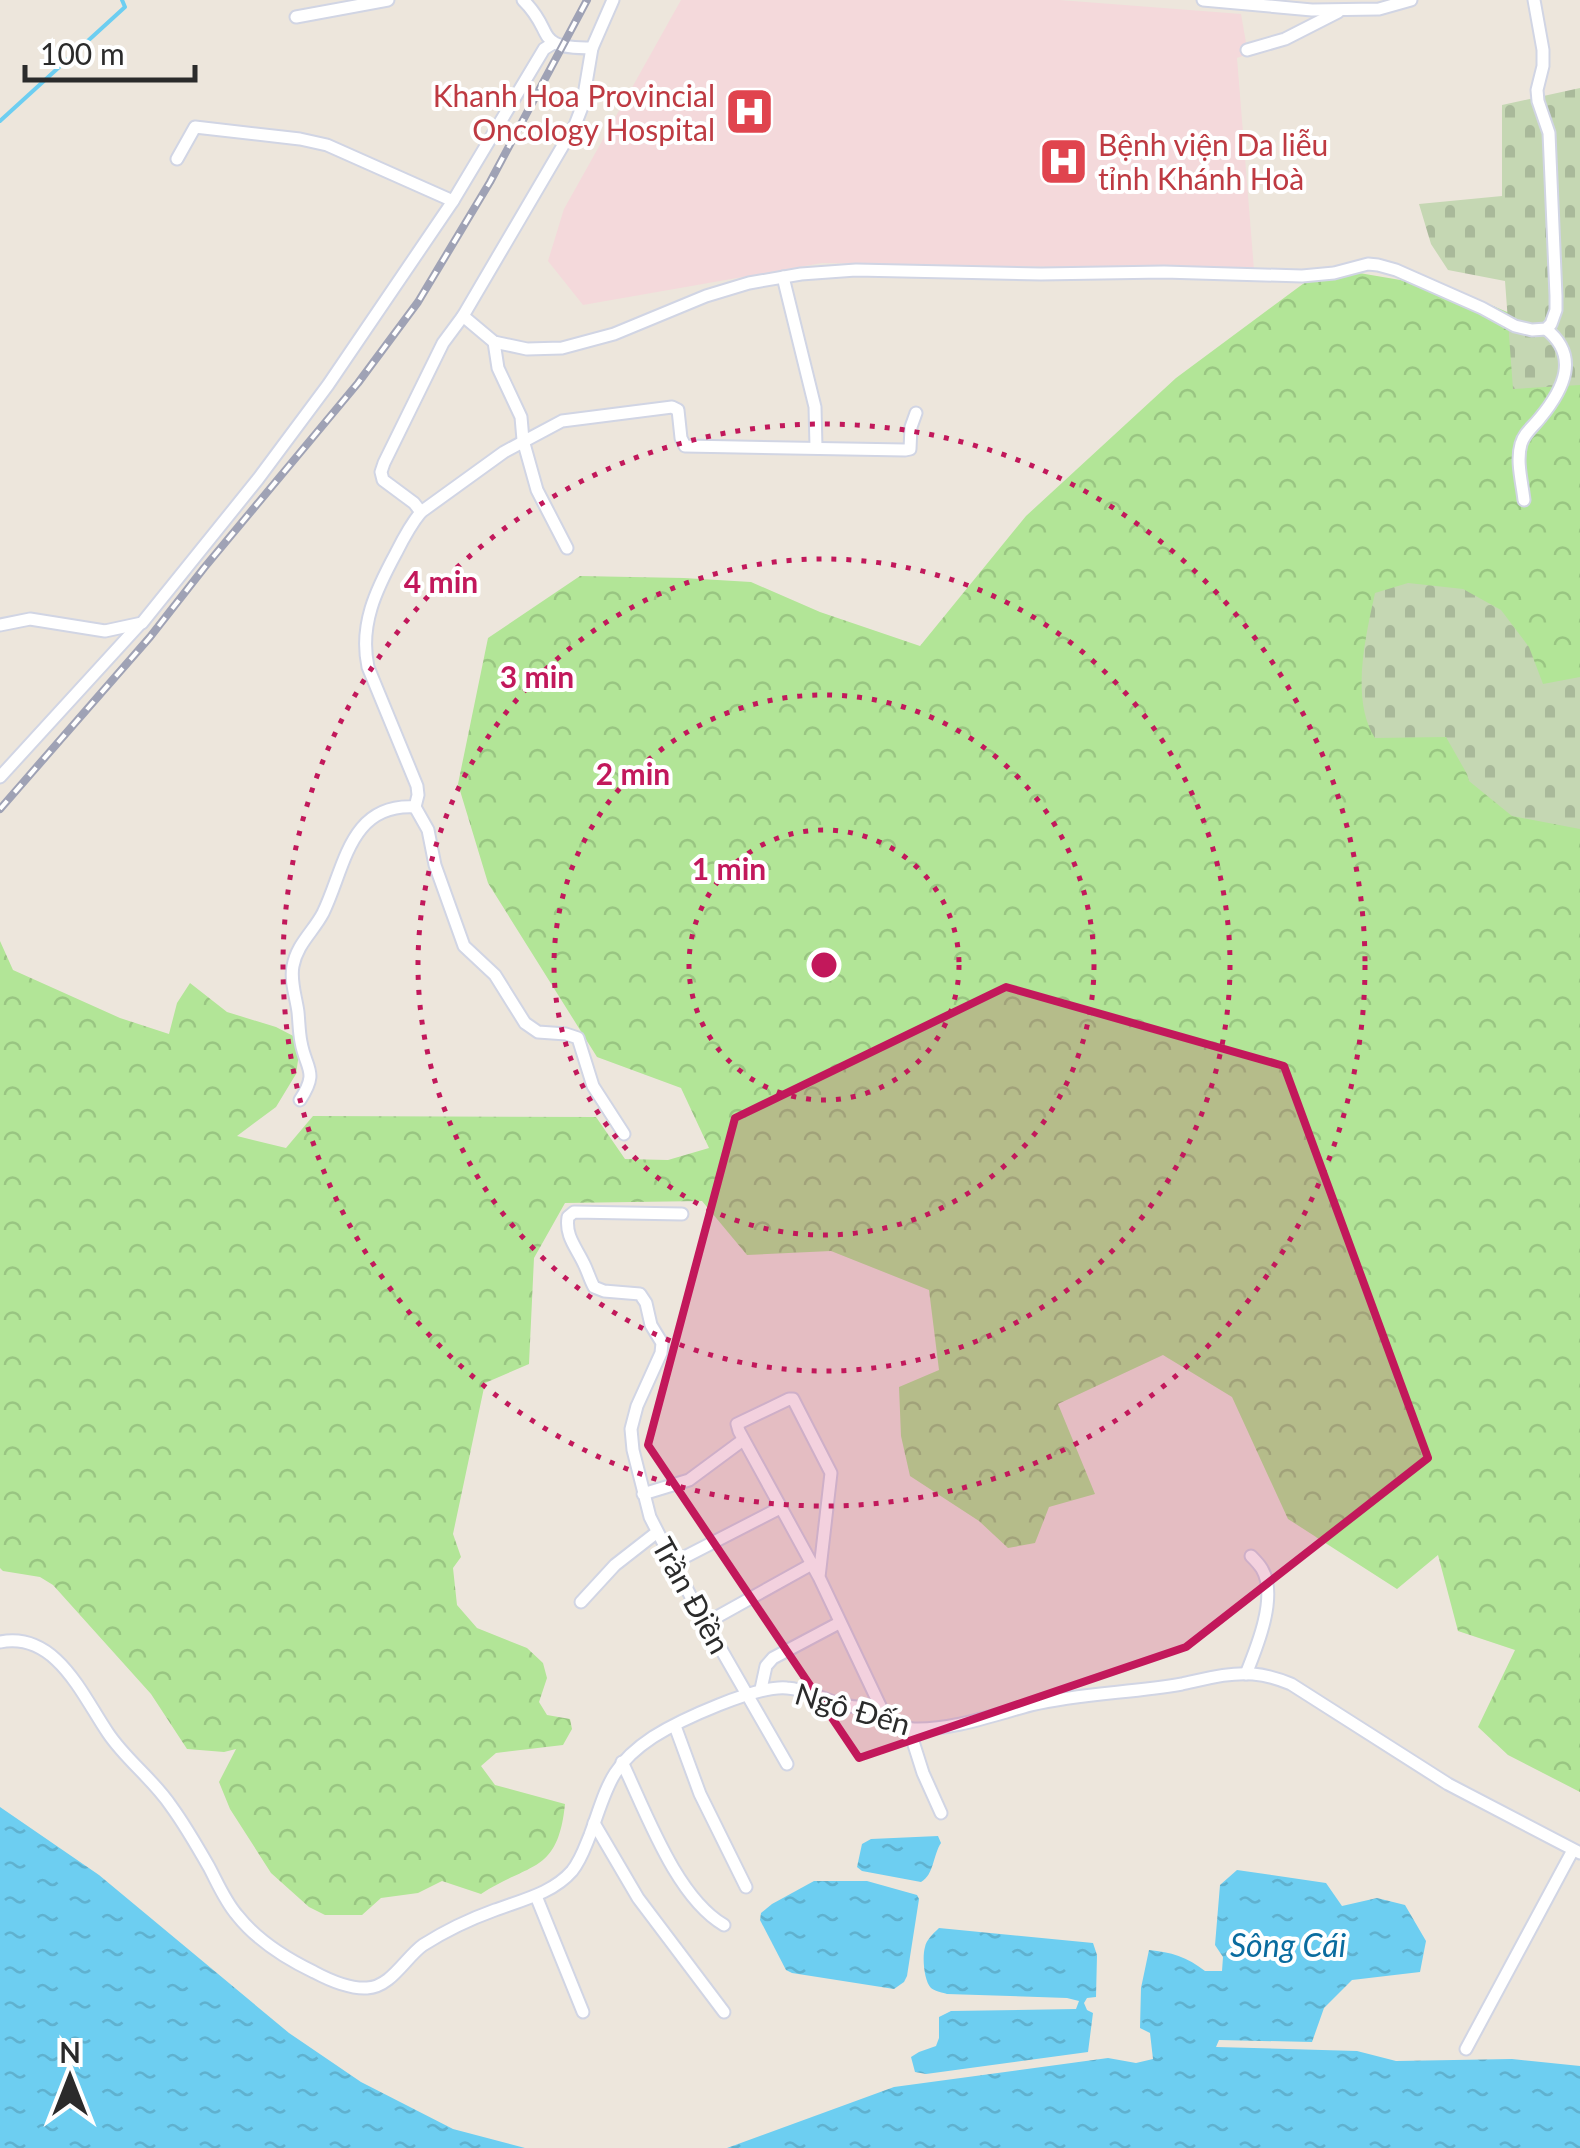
<svg xmlns="http://www.w3.org/2000/svg" width="1580" height="2148" viewBox="0 0 1580 2148" font-family="Lato,sans-serif">
<style>
.medical{fill:#f4d9db}
.forest{fill:url(#forest-crowns)}
.cemetery{fill:url(#cemetery-stones)}
.water{fill:url(#water-ripples)}
.lines{fill:none;stroke-linecap:round;stroke-linejoin:round}
.stream{stroke:#6dcef1;stroke-width:4}
.minor-casing{stroke:#d1d5e4;stroke-width:15}
.minor{stroke:#fff;stroke-width:11}
.rail-casing{stroke:#9fa2b5;stroke-width:8}
.rail{stroke:#fff;stroke-width:4;stroke-dasharray:11;stroke-linecap:butt}
.marked{fill:#c2185b;fill-opacity:0.2;stroke:#c2185b;stroke-width:8;stroke-linejoin:round}
.ring{fill:none;stroke:#c2185b;stroke-width:5;stroke-dasharray:5 10}
.labels{text-anchor:middle;dominant-baseline:central;stroke-width:8;stroke-linejoin:round;paint-order:stroke}
.health-label{font-size:30px;fill:#be3a42;stroke:#fff;text-anchor:end}
.street-label{font-size:30px;fill:#2b2b2b;stroke:#fff}
.water-label{font-size:32px;font-style:italic;fill:#0a6c9f;stroke:#fff}
.centre{fill:#c2185b;stroke:#fff;stroke-width:5}
.ring-label{font-size:30px;text-anchor:middle;font-weight:bold;fill:#c2185b;stroke:#fff;stroke-width:8;stroke-linejoin:round;paint-order:stroke}
</style>
<defs>
<pattern id="forest-crowns" width="20" height="18" patternUnits="userSpaceOnUse" patternTransform="scale(2.5)"><rect width="20" height="18" fill="#b2e597"/><path d="M2 6a3 3 0 1 1 6 0M12 15a3 3 0 1 1 6 0" fill="none" stroke="#99c582"/></pattern>
<pattern id="cemetery-stones" width="16" height="16" patternUnits="userSpaceOnUse" patternTransform="scale(2.5)"><rect width="16" height="16" fill="#c5d7b3"/><path d="M2 7V4a2 2 0 0 1 4 0v3zM10 15v-3a2 2 0 0 1 4 0v3z" fill="#a9b99a"/></pattern>
<pattern id="water-ripples" width="26" height="14" patternUnits="userSpaceOnUse" patternTransform="scale(2.5)"><rect width="26" height="14" fill="#6dcef1"/><path d="M2 4q2-2 4 0t4 0M15 11q2-2 4 0t4 0" fill="none" stroke="#5fb1cf"/></pattern>
</defs>
<rect width="100%" height="100%" fill="#ede6dc"/>
<polygon class="medical" points="681,0 1059,0 1241,14 1248,54 1237,58 1254,270 822,263 583,305 548,261 564,209"/>
<path class="forest" d="M1330,268L1453,289L1580,343V1792L1508,1755L1478,1727L1515,1650L1458,1631L1438,1555L1397,1589L1288,1519L1232,1397L1163,1355L1058,1404L1095,1494L1049,1507L1035,1543L1008,1548L979,1521L910,1476L901,1436L899,1387L939,1370L929,1290L831,1251L747,1255L702,1201L565,1203L534,1258L529,1364L485,1383L453,1534L461,1557L453,1568L457,1605L477,1628L527,1648L543,1663L547,1678L539,1702L547,1715L570,1719L572,1729L563,1745L496,1753L481,1766L495,1785L565,1804C558,1874 530,1862 481,1894L442,1881L418,1893L381,1898L362,1915H325L309,1907L271,1873L230,1809L219,1782L236,1749L224,1752L187,1749L151,1694L53,1585L40,1577L3,1571L0,1568V941L13,970L120,1018L169,1034L177,1003L190,983L227,1012L276,1027L301,1040L296,1074L276,1107L237,1136L286,1148L313,1116L596,1117L625,1159L668,1160L709,1148L681,1088L597,1057L488,883L458,784L488,638L580,576L684,578L751,582L820,612L920,646L1026,516L1176,378L1315,275Z"/>
<g class="cemetery">
<polygon points="1580,88 1580,385 1513,389 1505,281 1448,270 1431,244 1419,204 1502,196 1502,105"/>
<path d="M1408,583L1463,589L1501,610L1529,647L1543,684L1580,677V829L1512,816L1469,781L1467,774L1446,737L1375,738C1350,699 1366,635 1375,593Z"/>
</g>
<g class="water">
<polygon points="0,1807 99,1875 289,2033 361,2082 453,2129 525,2148 0,2148"/>
<path d="M938,1836L941,1843C933,1855 934,1875 921,1882L862,1871L857,1867L862,1844L871,1839Z"/>
<path d="M1237,1870L1326,1883L1342,1906L1377,1898L1405,1905L1426,1941L1420,1972L1352,1980L1324,2008L1312,2042L1219,2040L1216,2047L1357,2051L1396,2061L1512,2059L1580,2066V2148H727L894,2087L1108,2058L1136,2063L1153,2059L1150,2033L1140,2028L1141,1988L1149,1950C1171,1952 1187,1957 1205,1971H1222L1223,1957L1215,1945L1220,1885Z"/>
<polygon points="814,1881 867,1881 917,1895 919,1899 907,1976 904,1982 894,1989 792,1973 786,1970 760,1920 761,1913 772,1904"/>
<path d="M939,1928L1093,1943L1097,1955L1096,1997L1087,1998L1084,2003L1087,2010L1093,2013L1088,2052L926,2074L915,2072L911,2057L919,2052L936,2046L939,2038V2017L951,2011L1076,2009L1079,2001L1067,1998L947,1994C944,1993 934,1991 931,1988C924,1981 922,1957 925,1947C926,1940 934,1933 939,1928Z"/>
</g>
<g class="lines">
<polyline class="stream" points="0,121 125,7 122,0"/>
<defs>
<g id="minor">
<path d="M523,0C557,33 531,48 592,48L613,0"/>
<polyline points="1203,0 1312,10 1379,9 1411,0"/>
<polyline points="296,17 388,0"/>
<polyline points="592,48 582,107 575,125 463,316 494,342 527,349 562,348 614,334 706,296 749,283 801,274 856,270 1041,274 1164,272 1302,276 1334,273 1368,264 1378,265 1396,270 1482,308 1515,326 1532,330 1546,329 1551,324 1556,310 1556,296 1549,133 1538,101 1537,90 1543,66 1543,50 1534,0"/>
<polyline points="1247,50 1285,39 1338,12"/>
<polyline points="177,159 195,127 300,139 327,145 453,201"/>
<polyline points="783,277 815,407 816,447"/>
<polyline points="494,342 498,368 521,417 523,440 537,490 567,548"/>
<path d="M1524,500C1522,482 1516,461 1521,444C1524,433 1533,427 1540,418C1564,389 1580,356 1546,329"/>
<polyline points="421,512 504,452 562,421 672,407 678,410 681,438 685,446 905,450 910,449 911,427 916,413"/>
<polyline points="0,625 30,619 105,631 142,623 258,479 328,385 453,201 544,49 552,44"/>
<polyline points="0,777 139,625"/>
<polyline points="415,807 428,830 435,865 464,946 495,975 525,1023 538,1032 566,1034 578,1038 593,1086 624,1134"/>
<path d="M300,1100C319,1071 306,1070 301,1042C299,1032 299,1022 298,1012C296,997 290,981 293,966C297,944 313,932 323,913C345,868 349,803 415,807L418,795L417,786L368,667C359,625 376,590 396,553C403,539 411,524 421,512L414,503L383,480L381,472L384,463L443,343L463,316"/>
<path d="M682,1214L574,1212L568,1217C565,1236 576,1247 584,1264C588,1272 590,1280 594,1287L604,1291L640,1294L646,1303L651,1325L662,1343L661,1353L637,1406L631,1429L633,1450L650,1517L691,1597L787,1764"/>
<polyline points="643,1494 689,1480 743,1440"/>
<polyline points="673,1563 780,1508"/>
<polyline points="819,1577 831,1473 793,1399 789,1399 737,1424 739,1431 819,1577 883,1712"/>
<polyline points="581,1602 615,1565 656,1533"/>
<polyline points="706,1623 812,1564"/>
<path d="M0,1642C56,1631 82,1695 108,1733C126,1760 153,1779 171,1806C185,1825 197,1846 209,1867C218,1884 225,1901 237,1915C256,1939 287,1959 314,1972C329,1980 350,1989 367,1988C391,1987 405,1958 423,1945C445,1931 470,1919 495,1910C522,1900 553,1893 572,1871C581,1860 585,1847 590,1835C607,1789 609,1766 653,1737C680,1720 756,1685 787,1688C805,1689 822,1699 840,1704C850,1707 861,1707 872,1709C889,1713 896,1728 914,1729C953,1730 993,1715 1031,1705C1080,1693 1132,1693 1182,1684C1205,1679 1229,1672 1253,1674C1266,1675 1279,1679 1291,1684L1448,1784L1580,1853"/>
<path d="M1246,1674C1257,1647 1278,1596 1262,1569C1259,1564 1255,1560 1251,1556"/>
<polyline points="761,1689 766,1666 773,1658 839,1623"/>
<polyline points="675,1726 700,1794 746,1887"/>
<polyline points="909,1729 923,1773 941,1813"/>
<path d="M622,1762C646,1812 676,1897 724,1925"/>
<polyline points="594,1823 638,1898 724,2012"/>
<polyline points="536,1896 583,2012"/>
<polyline points="1466,2049 1573,1850"/>
</g>
</defs>
<use href="#minor" class="minor-casing"/>
<use href="#minor" class="minor"/>
<defs>
<polyline id="rail" points="0,809 150,637 204,568 358,383 418,302 490,182 587,0"/>
</defs>
<use href="#rail" class="rail-casing"/>
<use href="#rail" class="rail"/>
</g>
<path class="marked" d="M1006,987L1284,1066L1428,1458L1186,1647L859,1758L648,1445L735,1118Z"/>
<g class="ring">
<circle cx="824" cy="965" r="135"/>
<circle cx="824" cy="965" r="270"/>
<circle cx="824" cy="965" r="406"/>
<circle cx="824" cy="965" r="541"/>
</g>
<defs>
<symbol id="hospital-square" viewBox="-11 -11 22 22"><rect x="-9" y="-9" width="18" height="18" rx="4" fill="#e0444e" stroke="#fff"/><path d="M-5-5h3v3.5h4V-5h3V5h-3V1.5h-4V5h-3Z" fill="#fff"/></symbol>
</defs>
<g fill-rule="evenodd">
<use href="#hospital-square" x="722" y="84" width="55" height="55"/>
<use href="#hospital-square" x="1036" y="134" width="55" height="55"/>
</g>
<g class="labels">
<g class="health-label">
<text x="715" y="95">Khanh Hoa Provincial<tspan x="715" dy="34">Oncology Hospital</tspan></text>
<text x="1098" y="144" text-anchor="start">Bệnh viện Da liễu<tspan x="1098" dy="34">tỉnh Khánh Hoà</tspan></text>
</g>
<g class="street-label">
<text transform="translate(692 1595) rotate(61)">Trần Điền</text>
<text transform="translate(853 1708) rotate(16)">Ngô Đến</text>
</g>
<g class="water-label">
<text x="1288" y="1944">Sông Cái</text>
</g>
</g>
<circle cx="824" cy="965" r="15" class="centre"/>
<g class="ring-label">
<text x="441" y="593">4 min</text>
<text x="537" y="688">3 min</text>
<text x="633" y="785">2 min</text>
<text x="729" y="880">1 min</text>
</g>
<g transform="translate(70 2078)" stroke="#ffffff" stroke-width="8" paint-order="stroke">
<path d="M0-8L18 38L0 25L-18 38Z" fill="#2b2b2b"/>
<text y="-15" font-size="28" font-weight="bold" text-anchor="middle" fill="#2b2b2b">N</text>
</g>
<path d="M25 65v15h170v-15" fill="none" stroke="#2b2b2b" stroke-width="5"/>
<text x="40" y="65" font-size="30" fill="#2b2b2b" stroke="#ffffff" stroke-width="8" paint-order="stroke">100 m</text>
</svg>
